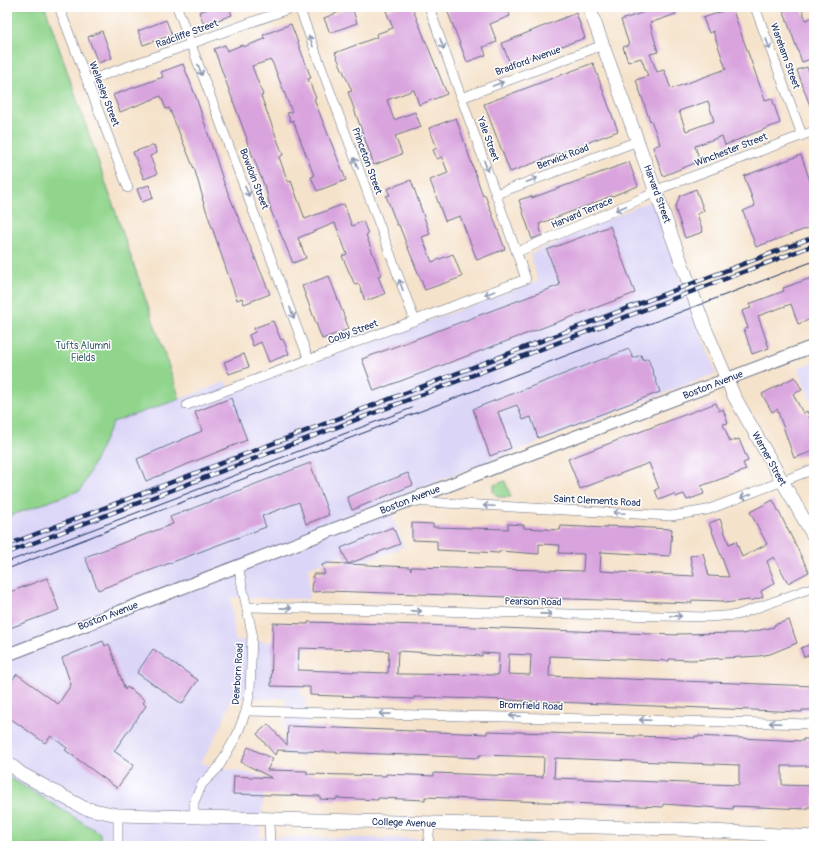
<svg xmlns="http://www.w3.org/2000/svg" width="821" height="853" viewBox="0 0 821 853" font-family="Pangolin,sans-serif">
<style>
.built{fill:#dbd6f7}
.green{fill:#91d58d;stroke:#568276}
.building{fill:#d9a4de;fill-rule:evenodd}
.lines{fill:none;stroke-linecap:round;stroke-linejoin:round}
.minor-casing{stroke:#676e84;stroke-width:10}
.tertiary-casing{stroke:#676e84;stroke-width:14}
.secondary-casing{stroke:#676e84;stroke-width:14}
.minor{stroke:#fff;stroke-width:9}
.tertiary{stroke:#fff;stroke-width:12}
.secondary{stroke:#fff;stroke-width:13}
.tram{stroke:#1b2f5e;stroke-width:1}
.rail-casing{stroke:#1b2f5e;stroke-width:4.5}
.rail{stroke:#fff;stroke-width:3;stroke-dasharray:9;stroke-linecap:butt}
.oneway{stroke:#8d97ae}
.labels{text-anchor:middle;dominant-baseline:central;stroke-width:3;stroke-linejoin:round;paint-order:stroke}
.street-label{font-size:10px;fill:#1b2f5e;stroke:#fff}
.park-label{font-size:10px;fill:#3e616c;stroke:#fff}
</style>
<rect width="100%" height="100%" fill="#fff"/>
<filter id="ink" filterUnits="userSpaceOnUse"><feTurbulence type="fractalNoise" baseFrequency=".025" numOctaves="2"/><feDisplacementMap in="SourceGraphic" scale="8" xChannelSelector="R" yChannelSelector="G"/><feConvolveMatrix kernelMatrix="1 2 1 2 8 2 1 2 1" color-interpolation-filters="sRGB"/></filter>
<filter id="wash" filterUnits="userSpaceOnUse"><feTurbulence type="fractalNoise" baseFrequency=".012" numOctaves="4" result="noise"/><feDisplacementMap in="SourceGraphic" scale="16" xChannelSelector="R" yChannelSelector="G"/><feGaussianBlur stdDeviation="0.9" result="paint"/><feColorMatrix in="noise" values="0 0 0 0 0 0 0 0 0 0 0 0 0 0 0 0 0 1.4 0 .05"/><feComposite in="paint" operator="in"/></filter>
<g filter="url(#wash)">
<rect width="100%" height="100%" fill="#f5e2ca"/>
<g class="built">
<polygon points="7,7 45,7 180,399 225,382 233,392 538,281 530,254 654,199 680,279 716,373 387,501 404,547 347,567 342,555 309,567 309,599 231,597 235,640 304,643 301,696 305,696 307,756 283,755 286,698 231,699 222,725 201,763 265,777 260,837 486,839 620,846 7,846"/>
<polygon points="814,362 814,406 813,407 798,368"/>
</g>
<g class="green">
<polygon points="7,7 45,7 180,399 113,422 81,490 7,517"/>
<polygon points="505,481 511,497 498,497 493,491 494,485"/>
<polygon points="7,776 100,833 101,846 7,846"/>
<polygon points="439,840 620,846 438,846"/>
</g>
<g id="blocks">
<g class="building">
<polygon points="213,7 229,7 232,15 204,25 199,12"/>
<polygon points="352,7 357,23 330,33 324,18"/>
<polygon points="396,7 412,7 447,94 419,105 414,90 387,100 394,120 415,112 421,127 395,136 402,154 374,165 348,92 352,91 335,53 377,37 376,34 393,28 386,11"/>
<polygon points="454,7 507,7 510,16 490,24 497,42 483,47 486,55 467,62 447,10"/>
<path d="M659,7H673L676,14L650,23L658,52L650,54L657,72L664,70L671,89L726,69L713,31L709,33L703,18L732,8L765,100L772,98L780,123L725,145L722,136L695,146L700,161L663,176L653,147L660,144L651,120L650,121L636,80L648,76L641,58L628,62L623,47L629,45L621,20ZM708,101L714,121L686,131L679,111Z"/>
<polygon points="782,7 801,7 806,20 814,17 814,58 802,62"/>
<polygon points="576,13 585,38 510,64 502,43"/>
<polygon points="166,20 172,35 143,45 138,31"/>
<polygon points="291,24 311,78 308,79 316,98 314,99 346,180 317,191 311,177 314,176 293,120 291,122 287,113 292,112 273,64 271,60 252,66 263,95 261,96 283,155 279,157 288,182 291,181 305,219 344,204 352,226 363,221 368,234 366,235 381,275 378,276 385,294 365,301 359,284 355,285 342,256 347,254 335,223 298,238 306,258 293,263 271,211 266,190 246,139 247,139 214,49 225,45 227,51 242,45 243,47 265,39 263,35"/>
<polygon points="102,31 112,58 98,63 88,37"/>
<polygon points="593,63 618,131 510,172 484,104"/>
<polygon points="183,64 196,97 224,183 270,294 244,304 242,298 237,300 231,283 202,198 203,198 195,171 169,108 166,109 161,96 120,112 113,95 163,77 161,72"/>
<polygon points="807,67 814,84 813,114 797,70"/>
<polygon points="456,118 483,196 485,195 505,249 477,260 460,216 445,221 430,180 448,173 442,157 437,159 433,150 437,148 429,128"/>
<polygon points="154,145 157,153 150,156 157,174 144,179 133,152"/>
<polygon points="801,155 814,192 814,226 756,247 743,211 755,206 744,176"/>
<polygon points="629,162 638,186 539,224 542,235 532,239 519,200 531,196 532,198"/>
<polygon points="411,180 430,234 422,237 432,262 453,254 462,277 425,290 406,243 399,225 397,225 386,196 390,195 387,189"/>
<polygon points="149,185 153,198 142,202 137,189"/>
<polygon points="696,189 704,211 697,214 703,232 685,238 675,208 680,196"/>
<polygon points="610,226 635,293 374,391 362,359 560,285 547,250"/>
<polygon points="329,276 349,329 322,339 302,286"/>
<polygon points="814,277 814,318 798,324 791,304 758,316 769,348 752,354 744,329 748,328 742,311 751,308 749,304 784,291 783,288"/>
<polygon points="273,321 281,340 283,339 289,354 269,362 261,342 253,346 249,335 255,332 254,328"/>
<polygon points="629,349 633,358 641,355 643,360 648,358 660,392 538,438 531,417 523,420 517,405 498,412 511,448 490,456 473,409"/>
<polygon points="244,354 249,367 229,374 224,362"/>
<polygon points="795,377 802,390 793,394 803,413 807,411 814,431 814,451 794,458 777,409 772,412 762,394"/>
<polygon points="231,398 247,440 146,481 137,459 202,431 195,412"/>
<polygon points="716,403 719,411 723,409 728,423 723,424 730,442 739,439 748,461 743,463 746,470 701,486 704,494 687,500 684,494 675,497 674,494 659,500 655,490 659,488 649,463 580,489 568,459"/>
<polygon points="310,463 329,515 306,524 299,502 262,516 266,527 98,590 85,557 173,524 170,517"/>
<polygon points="408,473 413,485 352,510 347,497"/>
<polygon points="773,500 809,572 788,583 774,557 767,561 775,583 761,591 763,597 750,601 749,600 724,603 724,601 692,600 692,603 327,591 312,592 313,574 325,574 322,565 327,563 409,567 411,570 411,567 583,571 584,554 559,553 560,545 539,544 539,554 500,551 499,553 437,550 437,541 412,540 412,523 433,524 433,527 508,529 508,524 524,525 524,528 560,530 561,526 606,528 606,526 672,529 670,556 601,552 600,571 694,576 690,556 703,553 709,576 729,577 709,523 720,519 729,544 736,541 742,557 767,544 750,512"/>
<polygon points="393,527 400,544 348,564 341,548"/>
<polygon points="47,578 59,610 7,629 7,593"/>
<path d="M789,620L797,643L770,654L759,656L692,660L669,659V661L550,656L549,676L814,686V710H802V712L481,699L414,697V699L310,695V687L271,686L273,623L308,624V622L425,625L677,635V634L742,633V634L774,627V625ZM299,648L389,651L388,673L298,670ZM398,651L482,656V653L499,654L498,675L397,674ZM509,654L531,655L530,675L508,674Z"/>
<polygon points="103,641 105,646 109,644 125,690 127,687 145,700 143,703 146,706 114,751 134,765 117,788 65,750 67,748 51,736 45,743 7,716 7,677 12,680 17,674 58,704 71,685 62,658"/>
<polygon points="811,644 814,653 804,657 801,648"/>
<polygon points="153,649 198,680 182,704 137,673"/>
<path d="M268,724L287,745L288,726L487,734V731L695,738V736L803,741V739H814V766H782V785L814,786V807H807V809L733,806V809L663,804V807L425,797V800L378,798V800L336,798V800L320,799V796L233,794L234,776L272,778L241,762L248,747L273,759L267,770L307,771V774L386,776V774L434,776V773L543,777L544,757L479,755V758L435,756L277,750L275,755L257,734ZM555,758L739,765V785L554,778Z"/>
</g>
</g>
</g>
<g filter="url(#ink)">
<use href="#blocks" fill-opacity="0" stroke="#676e84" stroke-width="1"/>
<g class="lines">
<defs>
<g id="minor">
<polyline points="59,7 128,188"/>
<polyline points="177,7 309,360"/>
<polyline points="299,7 415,321"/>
<polyline points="755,7 802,135"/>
<polyline points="87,81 294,7"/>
<polyline points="461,98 603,45"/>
<polyline points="496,194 638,141"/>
<polyline points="517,252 645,197 664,187 814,131"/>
<polyline points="187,405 526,279 429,7"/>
<polyline points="409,501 671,516 707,510 814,469"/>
<polyline points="247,607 708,617 737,615 814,587"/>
<polyline points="246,711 814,724"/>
<polyline points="118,815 118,846"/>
<polyline points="194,817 194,802 202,784 218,768 237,735 246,711 250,691 252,633 238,566"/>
<polyline points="269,819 270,846"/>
<polyline points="428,846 430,824"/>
</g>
<polyline id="tertiary" points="7,655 509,462 814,346"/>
<g id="secondary">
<polyline points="589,7 705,328 734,396 814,537"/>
<polyline points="7,762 22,774 84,808 118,815 677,829 814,837"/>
</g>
</defs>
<use href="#minor" class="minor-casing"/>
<use href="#tertiary" class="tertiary-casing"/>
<use href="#secondary" class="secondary-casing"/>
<use href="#minor" class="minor"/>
<use href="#tertiary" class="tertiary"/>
<use href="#secondary" class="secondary"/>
<g class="tram">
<polyline points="7,562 412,408"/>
<polyline points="7,569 814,261"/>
</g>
<defs>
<g id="rail">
<polyline points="7,545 814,237"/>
<polyline points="7,553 814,245"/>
</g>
</defs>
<use href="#rail" class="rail-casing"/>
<use href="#rail" class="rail"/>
</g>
<defs><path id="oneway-shaft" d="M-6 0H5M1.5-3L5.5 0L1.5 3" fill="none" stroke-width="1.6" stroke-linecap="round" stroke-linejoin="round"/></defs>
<g class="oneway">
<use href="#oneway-shaft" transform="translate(311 41) rotate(-110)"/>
<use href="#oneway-shaft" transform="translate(442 44) rotate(70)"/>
<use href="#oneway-shaft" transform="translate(768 44) rotate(70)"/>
<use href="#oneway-shaft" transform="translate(200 70) rotate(69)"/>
<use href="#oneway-shaft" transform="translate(498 84) rotate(-20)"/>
<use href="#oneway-shaft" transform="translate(356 163) rotate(-110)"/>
<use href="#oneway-shaft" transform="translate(486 166) rotate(70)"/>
<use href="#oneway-shaft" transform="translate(532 180) rotate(-21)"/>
<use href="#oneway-shaft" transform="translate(247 191) rotate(69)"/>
<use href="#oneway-shaft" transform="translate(621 208) rotate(157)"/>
<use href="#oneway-shaft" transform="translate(401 285) rotate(-110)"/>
<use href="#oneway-shaft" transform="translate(490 293) rotate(159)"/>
<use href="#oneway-shaft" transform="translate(292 313) rotate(70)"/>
<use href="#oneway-shaft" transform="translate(746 496) rotate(160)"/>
<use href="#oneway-shaft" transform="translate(489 506) rotate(-177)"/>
<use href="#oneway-shaft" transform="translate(619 513) rotate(-177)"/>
<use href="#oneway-shaft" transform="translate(286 608) rotate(1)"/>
<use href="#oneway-shaft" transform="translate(416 611) rotate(1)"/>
<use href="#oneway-shaft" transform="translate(546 614) rotate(1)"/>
<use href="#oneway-shaft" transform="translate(676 616) rotate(1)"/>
<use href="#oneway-shaft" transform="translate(385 714) rotate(-179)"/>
<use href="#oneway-shaft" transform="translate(515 716) rotate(-178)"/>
<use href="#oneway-shaft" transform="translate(645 720) rotate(-178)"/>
<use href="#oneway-shaft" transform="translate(775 723) rotate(-178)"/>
</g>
</g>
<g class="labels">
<g class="street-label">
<text transform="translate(187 34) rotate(-20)">Radcliffe Street</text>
<text transform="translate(785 56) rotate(70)">Wareham Street</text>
<text transform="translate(528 61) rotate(-20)">Bradford Avenue</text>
<text transform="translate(104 94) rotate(69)">Wellesley Street</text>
<text transform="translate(488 139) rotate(70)">Yale Street</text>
<text transform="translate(731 150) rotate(-21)">Winchester Street</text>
<text transform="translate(563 157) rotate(-21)">Berwick Road</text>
<text transform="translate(367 161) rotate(70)">Princeton Street</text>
<text transform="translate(254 179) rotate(69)">Bowdoin Street</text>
<text transform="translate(657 194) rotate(70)">Harvard Street</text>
<text transform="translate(582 213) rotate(-23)">Harvard Terrace</text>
<text transform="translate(353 332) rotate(-20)">Colby Street</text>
<text transform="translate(713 385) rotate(-21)">Boston Avenue</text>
<text transform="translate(769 459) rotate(61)">Warner Street</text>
<text transform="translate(410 500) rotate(-21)">Boston Avenue</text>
<text transform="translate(597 501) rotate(3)">Saint Clements Road</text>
<text transform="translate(533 602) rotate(1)">Pearson Road</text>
<text transform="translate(108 616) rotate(-21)">Boston Avenue</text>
<text transform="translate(238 674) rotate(-86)">Dearborn Road</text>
<text transform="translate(531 706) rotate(2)">Bromfield Road</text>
<text transform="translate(404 823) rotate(2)">College Avenue</text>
</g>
<g class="park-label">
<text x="83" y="346">Tufts Alumni<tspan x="83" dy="12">Fields</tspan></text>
</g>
</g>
<rect width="821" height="853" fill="none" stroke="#fff" stroke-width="24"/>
</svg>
